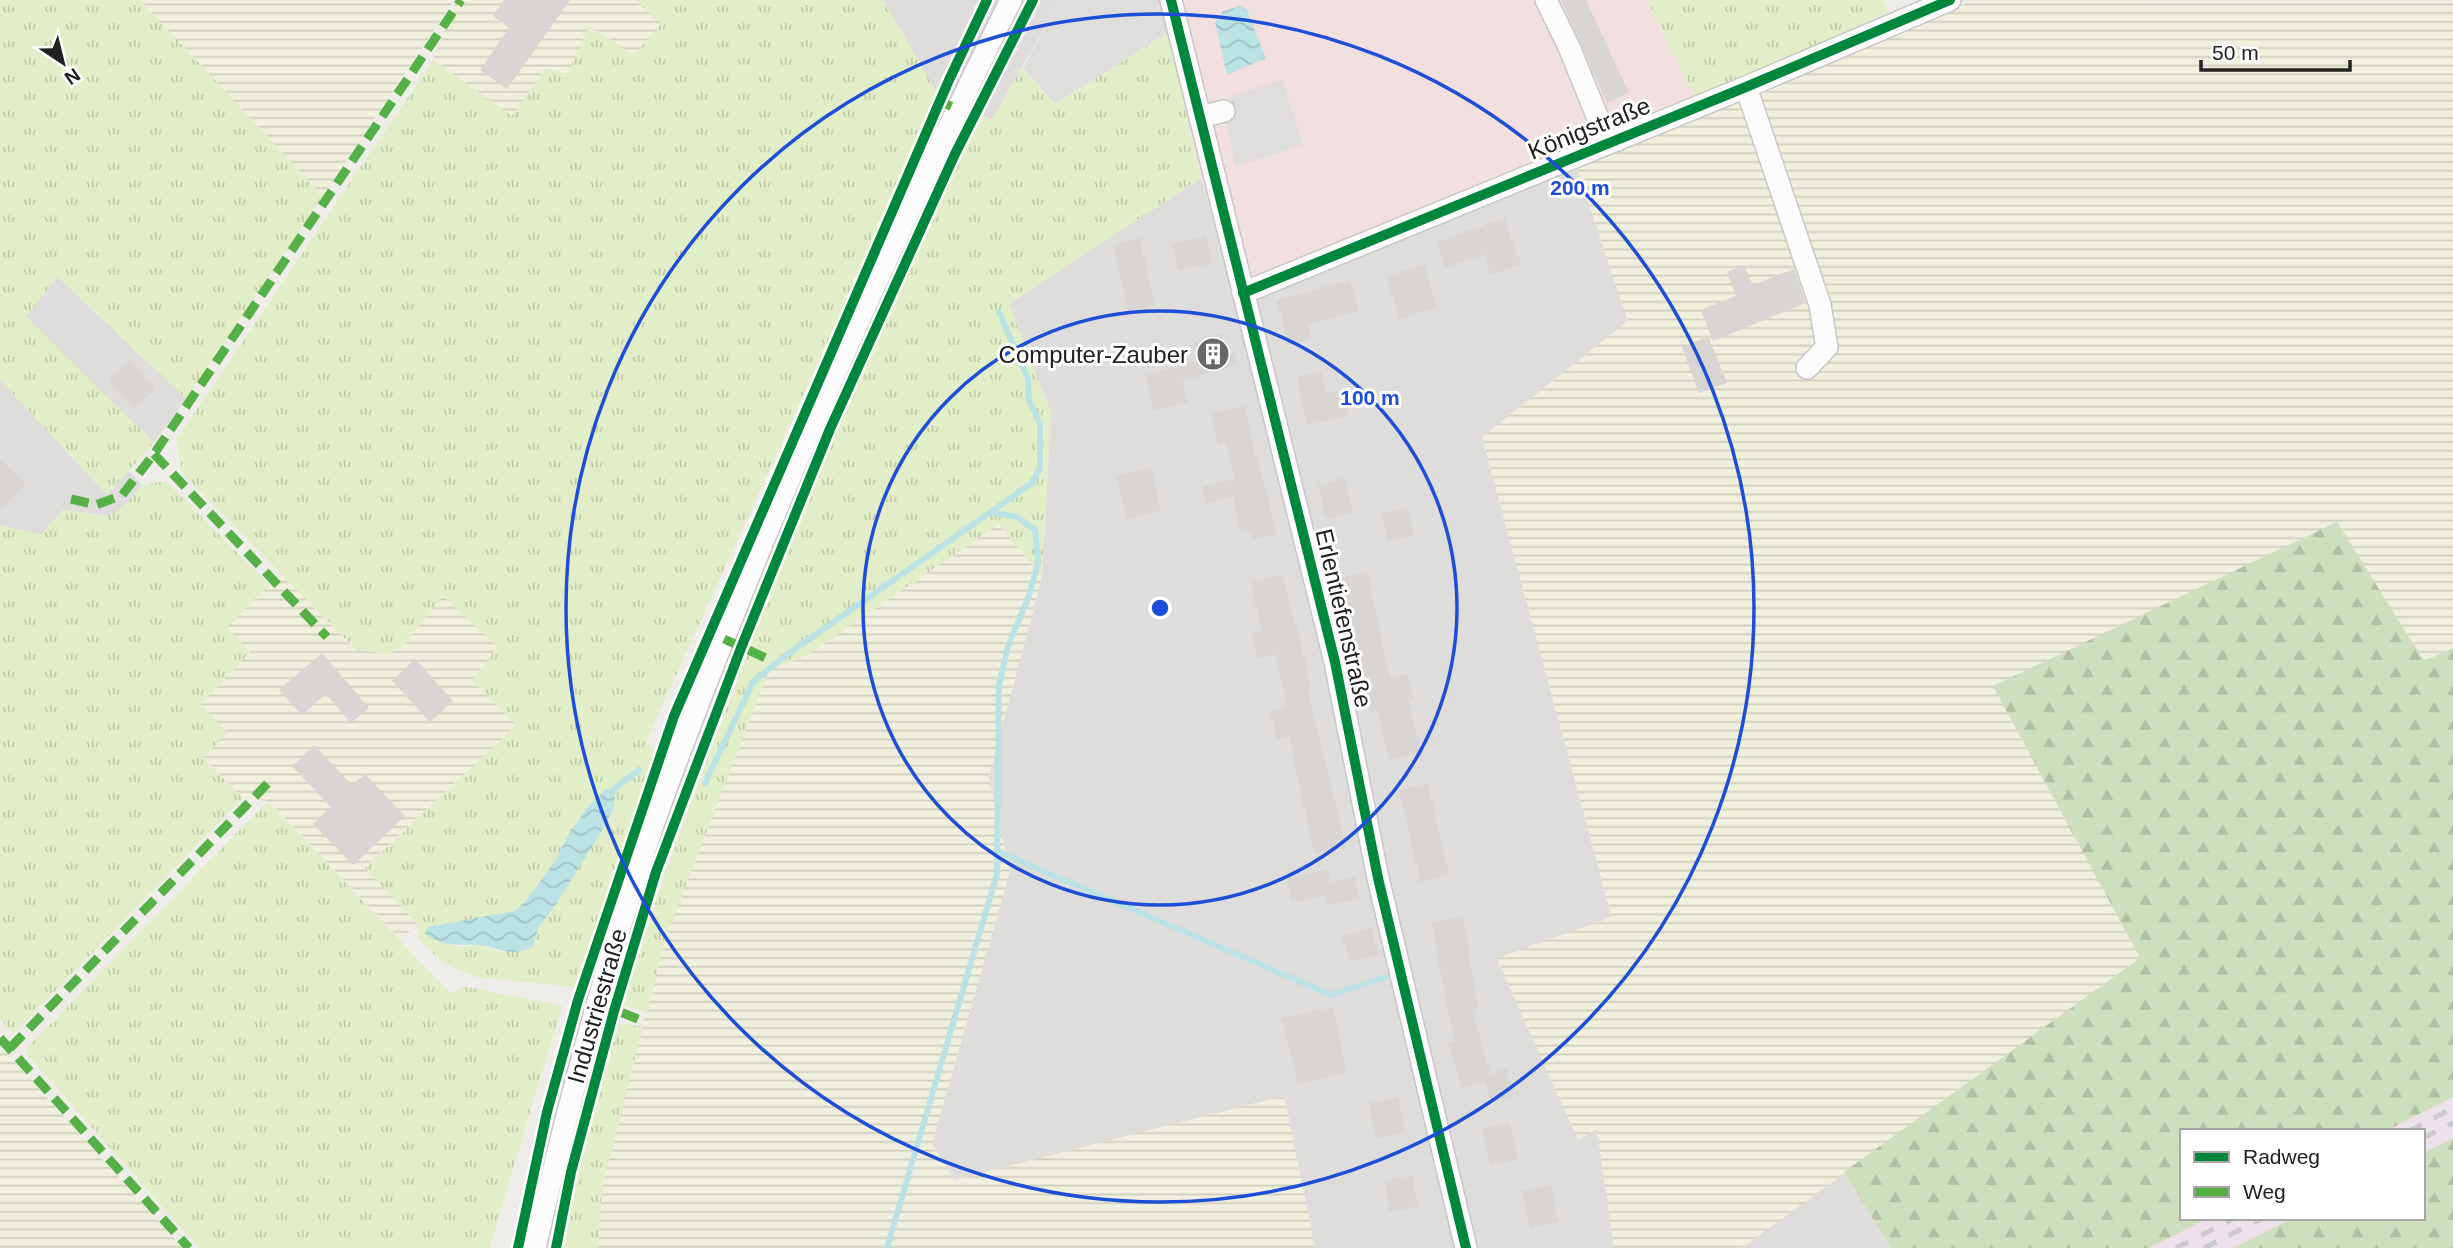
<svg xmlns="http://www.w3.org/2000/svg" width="2453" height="1248" viewBox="0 0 2453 1248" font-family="Helvetica,sans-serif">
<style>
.residential{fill:#dedddb}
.commercial{fill:#f2e0e1}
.railway{fill:#ede2eb}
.farmland{fill:url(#farmland-rules)}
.grass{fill:url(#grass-tufts);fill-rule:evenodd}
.forest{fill:url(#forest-firs)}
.parking{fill:#dfdedd}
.water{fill:url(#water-waves)}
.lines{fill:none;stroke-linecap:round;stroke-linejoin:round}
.stream{stroke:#bbe2e5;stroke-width:6}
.building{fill:#d8d5d3}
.minor-casing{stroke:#c8c7c6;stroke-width:24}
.minor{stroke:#fdfcfc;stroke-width:21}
.rail{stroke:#cbcbcb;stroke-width:5;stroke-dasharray:14 14;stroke-linecap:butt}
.quiet{stroke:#55b145;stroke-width:9;stroke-dasharray:18 9;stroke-linecap:butt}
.cycleway-casing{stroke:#fff;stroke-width:15}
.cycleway{stroke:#00873e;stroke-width:10}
.ring{fill:none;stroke:#1d4ed8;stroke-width:3.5}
.labels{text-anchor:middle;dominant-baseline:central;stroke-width:6;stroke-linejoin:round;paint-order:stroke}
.street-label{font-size:24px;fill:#212121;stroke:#fff}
.poi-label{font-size:24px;fill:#212121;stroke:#fff;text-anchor:end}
.centre{fill:#1d4ed8;stroke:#fff;stroke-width:3.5}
.ring-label{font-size:21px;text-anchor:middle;font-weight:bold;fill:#1d4ed8;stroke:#fff;stroke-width:6;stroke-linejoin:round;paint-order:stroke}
</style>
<defs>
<pattern id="farmland-rules" width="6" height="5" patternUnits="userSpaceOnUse" patternTransform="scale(1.75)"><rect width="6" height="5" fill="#f1efdd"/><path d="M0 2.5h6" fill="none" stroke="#cecdbd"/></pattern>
<pattern id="grass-tufts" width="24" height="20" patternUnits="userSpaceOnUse" patternTransform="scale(1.75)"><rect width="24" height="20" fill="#e1eec7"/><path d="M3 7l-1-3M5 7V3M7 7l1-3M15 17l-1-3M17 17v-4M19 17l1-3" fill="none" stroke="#c1ccab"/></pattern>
<pattern id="forest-firs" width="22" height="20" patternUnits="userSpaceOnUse" patternTransform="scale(1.75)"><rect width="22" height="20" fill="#cedfbd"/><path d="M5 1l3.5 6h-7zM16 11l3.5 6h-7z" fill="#b1bfa2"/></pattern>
<pattern id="water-waves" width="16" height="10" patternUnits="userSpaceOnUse" patternTransform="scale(1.75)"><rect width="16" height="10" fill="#bbe2e5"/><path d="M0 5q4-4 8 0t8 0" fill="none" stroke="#a0c2c4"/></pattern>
</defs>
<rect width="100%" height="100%" fill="#efedea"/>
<g class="residential">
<polygon points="883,0 1060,0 992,120 939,96"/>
<polygon points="1576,165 1628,321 1482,437 1612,918 1497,959 1578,1139 1597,1129 1614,1248 1315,1248 1284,1096 954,1180 932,1144 1010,871 989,777 1042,577 1051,412 1009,304 1201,178 1234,288"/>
<polygon points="58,276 186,399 154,443 25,317"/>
<polygon points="0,380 107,495 129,471 142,485 123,510 109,516 63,510 41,535 0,525"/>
<polygon points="1844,1172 1891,1248 1742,1248"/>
</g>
<polygon class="commercial" points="1162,0 1647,0 1695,98 1234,289 1201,178 1167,33"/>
<g class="railway">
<polygon points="2453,1097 2453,1138 2423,1153 2423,1131 2386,1131"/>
<polygon points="2209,1218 2293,1218 2233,1248 2149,1248"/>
</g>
<g class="farmland">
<polygon points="140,0 454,0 323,196"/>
<polygon points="456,0 635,0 662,24 634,56 567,75 545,68 512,116 433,60"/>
<polygon points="1973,0 2453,1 2453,648 2425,661 1993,686 2140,958 1742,1248 1614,1248 1597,1129 1578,1140 1497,958 1612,917 1482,437 1628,321 1576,165 1755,97"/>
<polygon points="999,524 1042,577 989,777 1010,871 932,1144 954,1180 1284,1096 1315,1248 598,1248 602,1187 665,939 769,670 806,656"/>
<polygon points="280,573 356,650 403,645 443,596 498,647 517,725 365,867 417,923 401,940 269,801 243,798 203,758 201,704 250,652 226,628"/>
<polygon points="0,1046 183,1248 0,1248"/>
</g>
<g class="grass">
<polygon points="0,0 140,0 323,196 186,399 58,277 26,316 154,443 107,495 0,380"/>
<path d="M635,0H883L939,96L646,741L656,753L574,987L475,977L443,963L419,940L417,923L365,868L517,725L472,681L497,647L443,596L404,645L389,654L356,650L182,473L176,440L433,60L512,116L546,68L567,74L589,26L634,55L661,24ZM570,832L585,856L555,906L539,926L533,947L501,952L480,945L460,947L436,940L429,927L514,912L525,902L555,861Z"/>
<polygon points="1647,0 1883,0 1889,12 1695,98"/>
<polygon points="1167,33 1201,178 1009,304 1051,412 1042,577 999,524 806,656 769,670 665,939 647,1012 623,1006 665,872 800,514 948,177 984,116 992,120 1022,68 1055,104"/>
<path d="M166,481L269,585L227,628L250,652L201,704L227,733L203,758L243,798L13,1034L0,1019V525L41,535L63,510C111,516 111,525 142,485Z"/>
<polygon points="268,801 451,994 462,986 563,1006 538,1085 490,1248 199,1248 24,1051"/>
<polygon points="618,1023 643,1027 602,1187 598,1248 561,1248 574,1177"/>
</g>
<g class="forest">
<polygon points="2337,522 2424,661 2453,648 2453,1097 2386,1131 2182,1131 2182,1218 2209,1218 2149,1248 1891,1248 1844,1172 2140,958 1993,686"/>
<polygon points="2453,1138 2453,1248 2233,1248 2293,1218 2423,1218 2423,1153"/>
</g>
<g class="parking">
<polygon points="1060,0 1162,0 1167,33 1055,104 1023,68"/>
<polygon points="1282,80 1303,144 1236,167 1221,100"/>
</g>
<g class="water">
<polygon points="1240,6 1247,10 1266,58 1227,75 1215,22 1223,11"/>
<path d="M615,788L614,807L601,832L555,906L539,926L533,947C507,959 502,947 479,945C455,944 447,948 425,934L428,927L514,911L525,902L555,861L570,832L588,807L606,789Z"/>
</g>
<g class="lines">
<g class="stream">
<polyline points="705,783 753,682 785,656 1032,483 1040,468 1040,424 1029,400 1028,379 999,312"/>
<polyline points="612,794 615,788 639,770"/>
<polyline points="997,851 1331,995 1386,977"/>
<polyline points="887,1248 997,874 999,685 1008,646 1029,596 1038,562 1035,530 1017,517 990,512"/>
</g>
</g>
<g class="building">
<polygon points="504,0 570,0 507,89 480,70 509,28 493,16"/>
<polygon points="1561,0 1586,0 1629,93 1607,103"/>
<polygon points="1504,218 1521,264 1491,275 1484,254 1445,267 1437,242"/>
<polygon points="1206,236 1212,263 1178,271 1172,244"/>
<polygon points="1140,238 1155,305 1128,311 1113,244"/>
<polygon points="1424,265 1437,307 1399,319 1386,276"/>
<polygon points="1744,265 1753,285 1794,269 1806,303 1713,341 1701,310 1736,296 1727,272"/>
<polygon points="1350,280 1359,311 1308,325 1311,338 1288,344 1277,300"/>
<polygon points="1221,333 1228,354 1234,352 1238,364 1182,381 1188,402 1154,410 1145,374 1200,361 1194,342"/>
<polygon points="1708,336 1727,383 1699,393 1682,347"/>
<polygon points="129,360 156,388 135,408 108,381"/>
<polygon points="1321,371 1326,394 1343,390 1349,416 1307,425 1296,377"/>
<polygon points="1245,406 1251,438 1270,504 1276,535 1253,540 1251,530 1240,532 1233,497 1206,504 1202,487 1235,479 1226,443 1218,445 1211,413"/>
<polygon points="0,459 26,484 0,511"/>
<polygon points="1151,468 1161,510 1127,519 1116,476"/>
<polygon points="1345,478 1353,513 1325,519 1318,485"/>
<polygon points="1408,507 1414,536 1388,542 1381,514"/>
<polygon points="1367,571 1390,678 1407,674 1414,700 1409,701 1421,753 1389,760 1378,710 1370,712 1337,579"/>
<polygon points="1283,574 1295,624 1297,623 1311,690 1308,690 1346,848 1314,854 1289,736 1277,739 1270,711 1287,706 1275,654 1258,658 1252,634 1262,631 1250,582"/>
<polygon points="322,653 369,708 351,723 326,694 302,715 279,690"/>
<polygon points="415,659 453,701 430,722 392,681"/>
<polygon points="314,745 352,785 365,774 405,816 353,865 313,824 331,807 292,766"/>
<polygon points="1428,783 1449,875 1420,882 1399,790"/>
<polygon points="1329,870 1331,882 1355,877 1360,899 1328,905 1326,895 1292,903 1287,878"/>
<polygon points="1463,916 1470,955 1468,956 1479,1008 1472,1010 1491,1074 1506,1069 1514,1095 1491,1102 1484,1081 1462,1088 1448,1043 1454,1041 1431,922"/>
<polygon points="1372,928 1379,955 1349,962 1342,935"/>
<polygon points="1333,1007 1347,1073 1298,1084 1281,1018"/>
<polygon points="1398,1097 1406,1132 1375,1138 1368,1104"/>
<polygon points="1509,1122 1518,1159 1490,1166 1482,1129"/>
<polygon points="1413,1175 1418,1206 1390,1212 1384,1181"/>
<polygon points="1551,1185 1558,1222 1530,1228 1522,1191"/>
</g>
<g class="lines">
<defs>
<g id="minor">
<polyline points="1171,0 1335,662 1378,878 1466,1248"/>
<polyline points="1546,0 1569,47 1608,143"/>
<polyline points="1746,87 1820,305 1827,347 1807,368"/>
<polyline points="1200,117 1224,111"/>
<polyline points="1243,293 1746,87 1950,0"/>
<path d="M535,1248C566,1112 602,978 646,846C669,776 697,707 724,638C810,421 907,209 1011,0"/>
</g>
</defs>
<use href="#minor" class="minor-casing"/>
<use href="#minor" class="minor"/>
<g class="rail">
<polyline points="2409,1131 2453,1108"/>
<polyline points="2423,1138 2453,1123"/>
<polyline points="2176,1248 2235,1218"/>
<polyline points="2204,1248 2263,1218"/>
</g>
<g class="quiet">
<polyline points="935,99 957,109"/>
<polyline points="154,454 327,637"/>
<polyline points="71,499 96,505 122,495 154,454 461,0"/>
<polyline points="724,639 766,658"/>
<polyline points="597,1003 638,1019"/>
<polyline points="0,1038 189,1248"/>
<polyline points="10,1048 269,782"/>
</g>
<defs>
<g id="cycleway">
<polyline points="1171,0 1335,662 1378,878 1466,1248"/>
<polyline points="1243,293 1746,87 1950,0"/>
<polyline points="518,1248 547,1112 578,1000 674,716 949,80 987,0"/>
<polyline points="556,1248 571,1172 614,1011 656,872 741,648 830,429 955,154 1033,0"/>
</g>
</defs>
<use href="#cycleway" class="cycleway-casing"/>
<use href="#cycleway" class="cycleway"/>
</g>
<g class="ring">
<circle cx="1160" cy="608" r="297"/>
<circle cx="1160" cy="608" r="594"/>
</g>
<defs>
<symbol id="building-disc" viewBox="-11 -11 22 22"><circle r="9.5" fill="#696867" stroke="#fff"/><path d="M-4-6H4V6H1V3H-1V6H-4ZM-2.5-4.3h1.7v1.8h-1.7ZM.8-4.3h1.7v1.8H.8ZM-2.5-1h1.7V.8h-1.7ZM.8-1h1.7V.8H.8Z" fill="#fff"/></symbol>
</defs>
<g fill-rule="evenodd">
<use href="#building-disc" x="1194" y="335" width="38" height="38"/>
</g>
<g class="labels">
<g class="street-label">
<text transform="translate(1589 128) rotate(-22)">Königstraße</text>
<text transform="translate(1344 618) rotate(77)">Erlentiefenstraße</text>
<text transform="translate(597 1006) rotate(-74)">Industriestraße</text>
</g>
<g class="poi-label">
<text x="1188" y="354">Computer-Zauber</text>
</g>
</g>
<circle cx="1160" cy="608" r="10" class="centre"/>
<g class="ring-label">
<text x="1580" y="195">200 m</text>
<text x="1370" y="405">100 m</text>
</g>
<rect x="2180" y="1129" width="245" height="91" fill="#ffffff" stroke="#a6a6a6" stroke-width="2"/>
<rect x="2194" y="1152" width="35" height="10" fill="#00873e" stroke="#a6a6a6" stroke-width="2"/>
<text x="2243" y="1164" font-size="21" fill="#212121">Radweg</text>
<rect x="2194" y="1187" width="35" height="10" fill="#55b145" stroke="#a6a6a6" stroke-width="2"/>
<text x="2243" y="1199" font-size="21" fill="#212121">Weg</text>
<g transform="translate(63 63) rotate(145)" stroke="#ffffff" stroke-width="5" paint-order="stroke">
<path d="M0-5L12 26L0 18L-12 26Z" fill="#212121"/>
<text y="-10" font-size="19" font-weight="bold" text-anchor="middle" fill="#212121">N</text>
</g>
<path d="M2201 60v10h149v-10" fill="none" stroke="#212121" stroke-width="3.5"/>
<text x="2212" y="60" font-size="21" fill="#212121" stroke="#ffffff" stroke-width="5" paint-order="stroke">50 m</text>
</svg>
